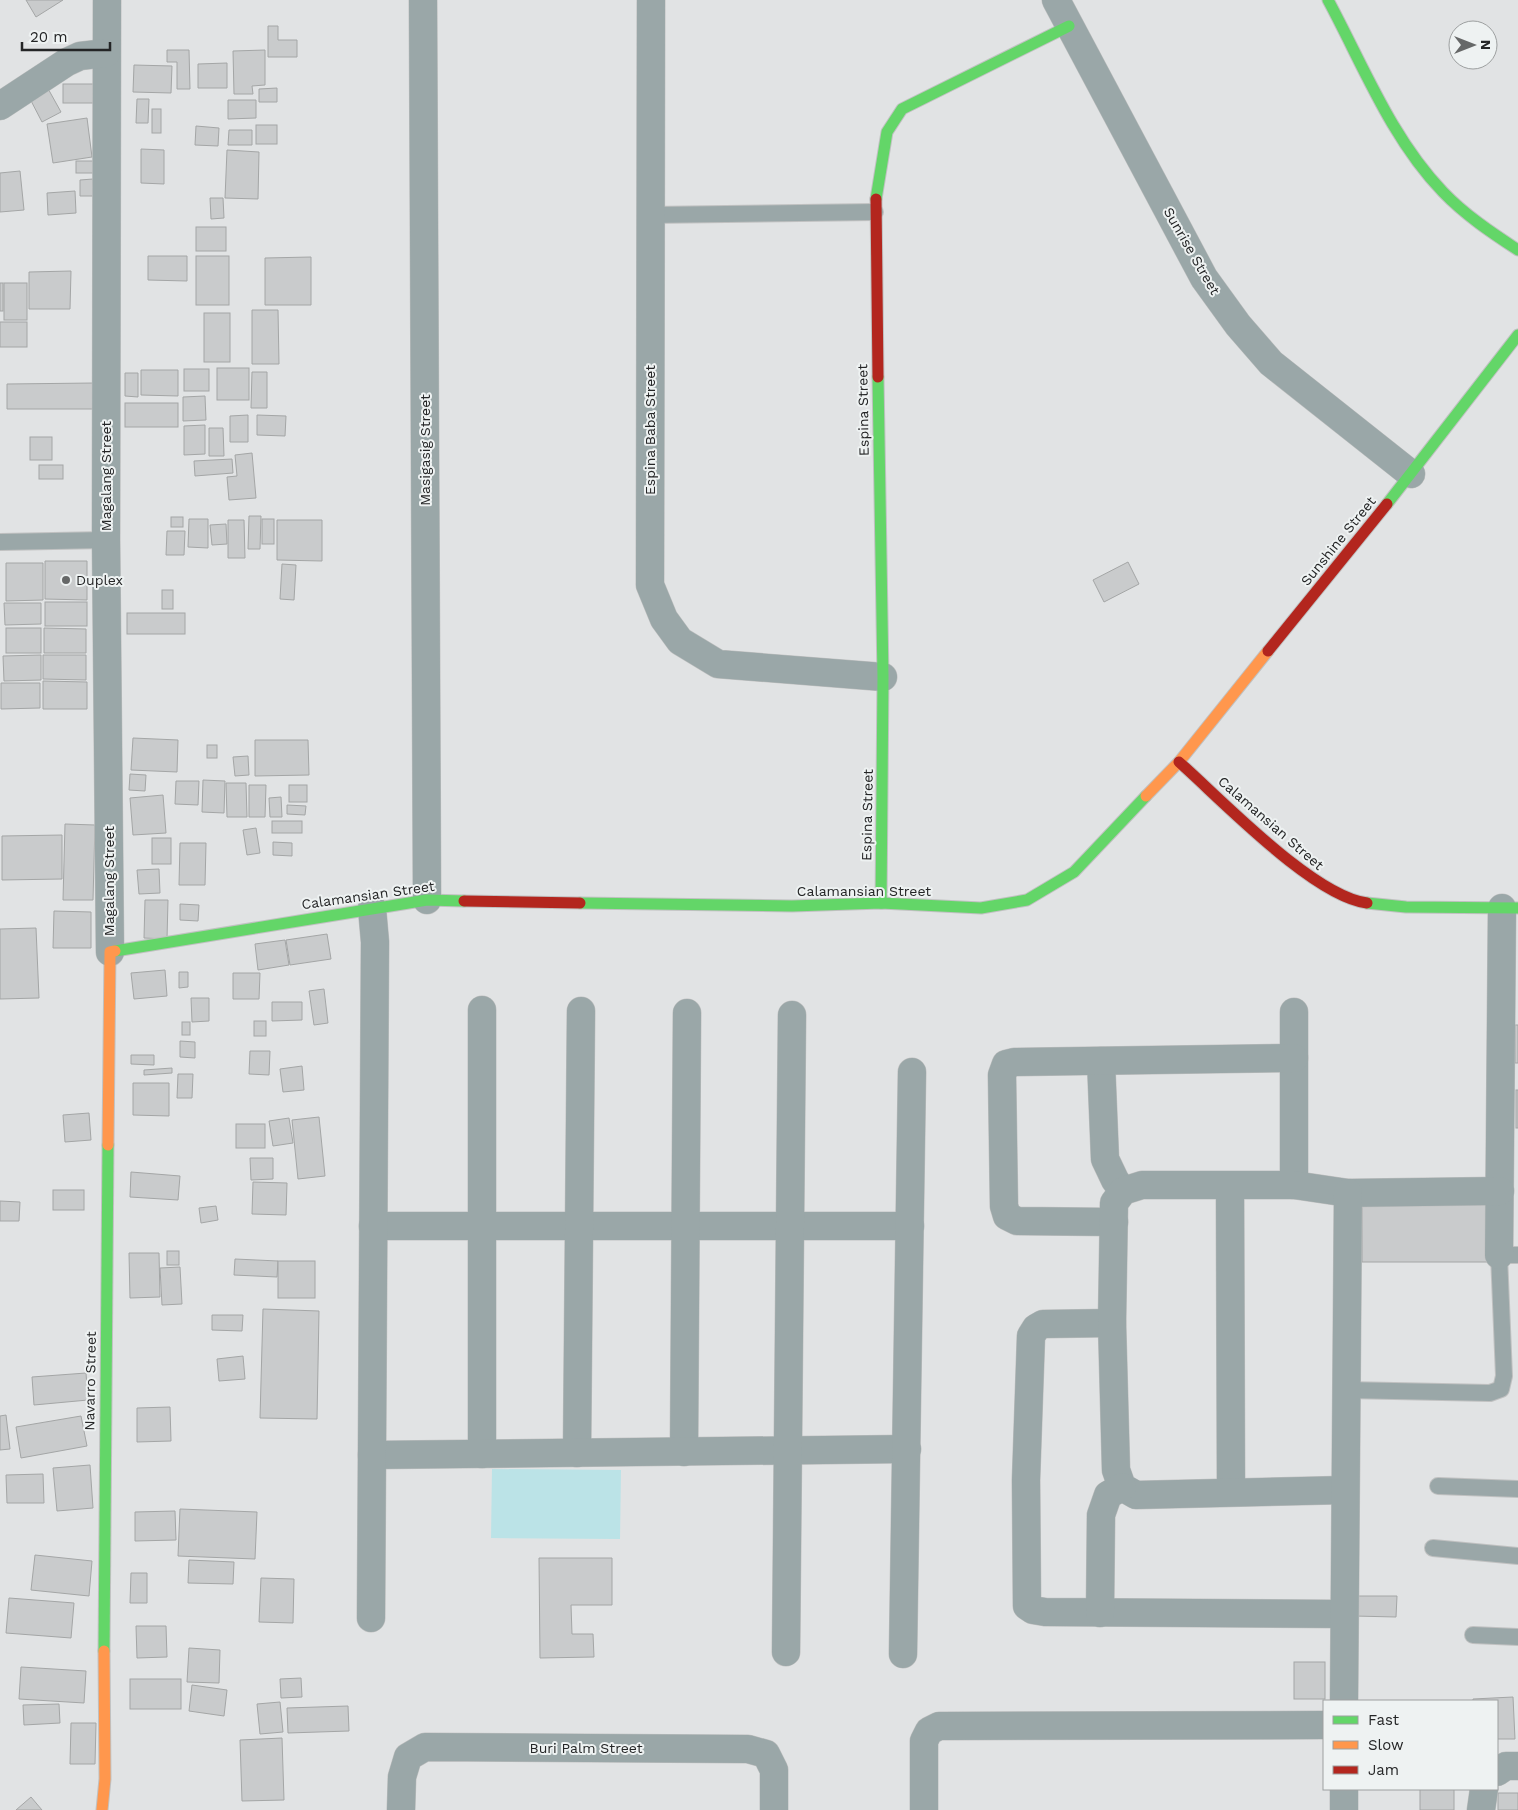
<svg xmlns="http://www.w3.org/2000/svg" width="1518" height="1810" viewBox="0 0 1518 1810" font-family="'Work Sans',sans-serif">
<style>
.green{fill:#bbe3e7}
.building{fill:#c9cbcc;stroke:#a4a6a6}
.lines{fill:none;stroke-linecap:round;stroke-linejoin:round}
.lane-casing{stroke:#c0c1c1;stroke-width:18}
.street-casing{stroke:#c0c1c1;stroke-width:29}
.fast-casing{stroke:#c0c1c1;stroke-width:13}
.slow-casing{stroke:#c0c1c1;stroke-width:13}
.jam-casing{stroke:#c0c1c1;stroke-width:13}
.lane{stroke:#9aa7a8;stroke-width:16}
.street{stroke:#9aa7a8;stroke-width:28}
.fast{stroke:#63d668;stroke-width:11}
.slow{stroke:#ff974d;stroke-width:11}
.jam{stroke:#b3261e;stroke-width:11}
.poi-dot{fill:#666868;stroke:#eef2f2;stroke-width:2}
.labels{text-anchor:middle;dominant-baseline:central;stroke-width:4;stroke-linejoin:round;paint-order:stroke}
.street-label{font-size:14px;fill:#242526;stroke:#eef2f2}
.poi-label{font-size:14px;fill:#242526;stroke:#eef2f2;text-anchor:start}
</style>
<rect width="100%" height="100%" fill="#e1e3e4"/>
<polygon class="green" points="492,1469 621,1470 620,1539 491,1538"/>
<g class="building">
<polygon points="26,0 63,0 36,17"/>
<polygon points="268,26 278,26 278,40 297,40 297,57 268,57"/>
<polygon points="167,50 189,50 190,89 177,89 177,62 167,62"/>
<polygon points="265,50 265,85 252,86 253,94 234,94 233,51"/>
<polygon points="227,63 227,88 198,88 198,64"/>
<polygon points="134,65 172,66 171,93 133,92"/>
<rect x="63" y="84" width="34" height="19"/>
<polygon points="46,85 61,112 42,122 28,95"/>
<polygon points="277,88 277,102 259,102 259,89"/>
<polygon points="137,99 149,99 148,123 136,123"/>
<polygon points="228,100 256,100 256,118 228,119"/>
<rect x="152" y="109" width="9" height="24"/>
<polygon points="87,118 92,157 53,163 47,124"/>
<rect x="256" y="125" width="21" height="19"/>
<polygon points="196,126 219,128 218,146 195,145"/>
<polygon points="229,130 252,130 252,145 228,145"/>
<polygon points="141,149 164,150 164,184 141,183"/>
<polygon points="227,150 259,152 258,199 225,198"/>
<rect x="76" y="161" width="21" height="12"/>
<polygon points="20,171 24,210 0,212 0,173"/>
<polygon points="93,179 94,196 80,196 80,180"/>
<polygon points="75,191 76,213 48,215 47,193"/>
<polygon points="210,198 223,198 224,218 211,219"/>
<rect x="196" y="227" width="30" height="24"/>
<polygon points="148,256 187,256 187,281 148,280"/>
<rect x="196" y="256" width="33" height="49"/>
<polygon points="311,257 311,305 265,305 265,258"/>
<polygon points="71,271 70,309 29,309 29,272"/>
<rect x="0" y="283" width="3" height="28"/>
<rect x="4" y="283" width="23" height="37"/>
<polygon points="252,310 278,310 279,364 252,364"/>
<rect x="204" y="313" width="26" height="49"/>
<rect x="0" y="322" width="27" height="25"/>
<rect x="217" y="368" width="32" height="32"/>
<rect x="184" y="369" width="25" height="22"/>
<polygon points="141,370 178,370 178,396 141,395"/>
<polygon points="252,372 267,372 267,408 251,408"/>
<polygon points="125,373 138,373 138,397 125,396"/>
<polygon points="94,383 94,409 7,409 7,384"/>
<polygon points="205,396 206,420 183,421 183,397"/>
<rect x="125" y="403" width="53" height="24"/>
<polygon points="248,415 248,442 230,442 230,416"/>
<polygon points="257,415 286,416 285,436 257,435"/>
<polygon points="205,425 205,454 184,455 184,426"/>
<polygon points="209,428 223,428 224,456 209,456"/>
<rect x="30" y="437" width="22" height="23"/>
<polygon points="252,453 256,498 229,500 227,477 237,476 235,455"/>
<polygon points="232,459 233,473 195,476 194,461"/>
<rect x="39" y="465" width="24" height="14"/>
<polygon points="249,516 261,516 260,549 248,549"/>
<rect x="171" y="517" width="12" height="10"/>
<polygon points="189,519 208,519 208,548 188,547"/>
<rect x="262" y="519" width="12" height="25"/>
<polygon points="228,520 244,520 245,558 228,558"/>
<polygon points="277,520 322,520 322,561 277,560"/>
<polygon points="226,524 227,544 212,545 210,525"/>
<polygon points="167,531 185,531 184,555 166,555"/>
<polygon points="45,561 87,561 87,600 45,599"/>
<polygon points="1128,562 1139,584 1104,602 1093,580"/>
<polygon points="6,563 43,563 43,600 6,601"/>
<polygon points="282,564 296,565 294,600 280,599"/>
<rect x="162" y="590" width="11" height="19"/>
<rect x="45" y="602" width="42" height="24"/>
<polygon points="4,603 41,603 41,624 5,625"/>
<rect x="127" y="613" width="58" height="21"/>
<rect x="6" y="628" width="35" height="25"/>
<polygon points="44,628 86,629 86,653 44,653"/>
<polygon points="41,655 41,680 4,681 3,656"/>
<polygon points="43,655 86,655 86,680 43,679"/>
<polygon points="43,681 87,682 87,709 43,709"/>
<polygon points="1,683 40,683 40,708 1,709"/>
<polygon points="133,738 178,740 177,772 131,770"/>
<polygon points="255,740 308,740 309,775 255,776"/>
<rect x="207" y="745" width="10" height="13"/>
<polygon points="248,756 249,775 235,776 233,757"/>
<polygon points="130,774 146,775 145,791 129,790"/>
<polygon points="203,780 225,781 224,813 202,812"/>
<polygon points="176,781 199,781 198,805 175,804"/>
<polygon points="226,783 246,783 247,817 227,817"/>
<polygon points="249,785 266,785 265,817 249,817"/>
<rect x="289" y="785" width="18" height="17"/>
<polygon points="163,795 166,833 133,835 130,798"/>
<polygon points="281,797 282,817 270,817 269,798"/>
<polygon points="287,805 306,806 305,815 287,814"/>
<rect x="272" y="821" width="30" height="12"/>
<polygon points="65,824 95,825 93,900 63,900"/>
<polygon points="256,828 260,853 247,855 243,830"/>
<polygon points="62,835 62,879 2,880 2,836"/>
<rect x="152" y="838" width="19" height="26"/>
<polygon points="273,842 292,843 292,856 273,855"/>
<polygon points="180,843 206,843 205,885 179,885"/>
<polygon points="159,869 160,893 139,894 137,870"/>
<polygon points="145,900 168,900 167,939 144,938"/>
<polygon points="180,904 199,905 198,921 180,920"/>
<polygon points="54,911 91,912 91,948 53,948"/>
<polygon points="36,928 39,998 0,999 0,929"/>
<polygon points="327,934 331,959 290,965 286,940"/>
<polygon points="285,940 289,965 258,970 255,944"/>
<polygon points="165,970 167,996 134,999 131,973"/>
<polygon points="179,972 188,972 188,987 179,988"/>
<polygon points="233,973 260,973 259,999 233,999"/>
<polygon points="324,989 328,1023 314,1025 309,991"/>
<polygon points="191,998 209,998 209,1021 192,1022"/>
<polygon points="272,1002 302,1002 302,1020 272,1021"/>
<rect x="254" y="1021" width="12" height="15"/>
<rect x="182" y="1022" width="8" height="13"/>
<rect x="1515" y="1025" width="3" height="38"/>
<polygon points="180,1041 195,1042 195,1058 180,1057"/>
<polygon points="250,1051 270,1051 269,1075 249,1074"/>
<polygon points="131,1055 154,1055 154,1065 131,1064"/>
<polygon points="302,1066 304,1090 283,1092 280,1069"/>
<polygon points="172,1068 172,1073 144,1075 144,1070"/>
<polygon points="178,1074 193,1074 192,1098 177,1098"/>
<polygon points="133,1083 169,1083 169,1116 133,1115"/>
<rect x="1516" y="1090" width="2" height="38"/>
<polygon points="89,1113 91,1140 65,1142 63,1115"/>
<polygon points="319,1117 325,1176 298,1179 292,1120"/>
<polygon points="289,1118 293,1143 273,1146 269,1121"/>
<rect x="236" y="1124" width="29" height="24"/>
<polygon points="250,1158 273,1158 273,1179 251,1180"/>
<polygon points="131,1172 180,1176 178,1200 130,1197"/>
<polygon points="253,1182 287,1183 286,1215 252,1214"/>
<rect x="53" y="1190" width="31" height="20"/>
<polygon points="0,1201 20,1202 19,1221 0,1221"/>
<rect x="1362" y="1203" width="129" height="59"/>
<polygon points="216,1206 218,1220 201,1223 199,1208"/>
<rect x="167" y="1251" width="12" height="14"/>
<polygon points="129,1253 159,1253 160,1297 130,1298"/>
<polygon points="235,1259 278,1261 277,1277 234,1275"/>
<rect x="278" y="1261" width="37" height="37"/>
<polygon points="180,1267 182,1304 162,1305 160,1268"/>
<polygon points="263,1309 319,1311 317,1419 260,1418"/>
<polygon points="212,1315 243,1315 242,1331 212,1330"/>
<polygon points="243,1356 245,1379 219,1381 217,1359"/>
<polygon points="86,1373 88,1400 34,1405 32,1377"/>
<polygon points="170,1407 171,1441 137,1442 137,1408"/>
<polygon points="6,1415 10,1449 0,1450 0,1416"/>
<polygon points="81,1416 87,1446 21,1458 16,1427"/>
<polygon points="90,1465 93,1508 57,1511 53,1468"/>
<polygon points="43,1474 44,1503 7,1503 6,1475"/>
<polygon points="180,1509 257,1512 255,1559 178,1556"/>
<polygon points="175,1511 176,1540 135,1541 135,1512"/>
<polygon points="35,1555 92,1561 89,1596 31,1590"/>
<polygon points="539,1558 612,1558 612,1605 571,1605 572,1634 593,1634 594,1657 540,1658"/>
<polygon points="189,1560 234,1562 233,1584 188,1583"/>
<polygon points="131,1573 147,1573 147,1603 130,1603"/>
<polygon points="261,1578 294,1579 293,1623 259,1622"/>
<polygon points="1355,1596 1397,1596 1396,1617 1354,1616"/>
<polygon points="9,1598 74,1603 71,1638 6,1633"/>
<polygon points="136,1626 166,1626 167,1657 137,1658"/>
<polygon points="189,1648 220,1650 219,1683 187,1682"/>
<rect x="1294" y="1662" width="31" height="37"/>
<polygon points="21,1667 86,1671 84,1703 19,1699"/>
<polygon points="301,1678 302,1697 281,1698 280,1679"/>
<rect x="130" y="1679" width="51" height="30"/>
<polygon points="192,1685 227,1690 224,1716 189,1711"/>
<polygon points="1513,1697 1515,1739 1497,1739 1497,1701 1473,1701 1473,1699"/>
<polygon points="280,1702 283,1732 260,1734 257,1704"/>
<polygon points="59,1704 60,1723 24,1725 23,1705"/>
<polygon points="348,1706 349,1731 288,1733 287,1708"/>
<polygon points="71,1723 96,1723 95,1764 70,1764"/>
<polygon points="282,1738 284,1800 242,1801 240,1740"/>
<rect x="1420" y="1789" width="34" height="21"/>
<rect x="1498" y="1793" width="20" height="17"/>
<polygon points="31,1797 42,1810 16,1810"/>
</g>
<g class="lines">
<defs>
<g id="lane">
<polyline points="650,215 875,212"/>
<polyline points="0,542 106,540"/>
<polyline points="1346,1390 1490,1393 1501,1389 1504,1376 1499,1255 1518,1255"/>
<polyline points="1438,1486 1518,1489"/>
<polyline points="1433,1548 1518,1556"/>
<polyline points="1473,1635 1518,1637"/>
</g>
<g id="street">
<polyline points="107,0 106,540 110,952"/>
<polyline points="423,0 427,900"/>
<polyline points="651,0 650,585 664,619 680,641 718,664 883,677"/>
<polyline points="1056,0 1204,278 1238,325 1271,363 1411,474"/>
<polyline points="0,106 67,62 80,56 106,53"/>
<polyline points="1101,1061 1105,1159 1115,1180 1123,1191"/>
<polyline points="1294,1185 1294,1012"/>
<polyline points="1230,1186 1231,1492"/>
<polyline points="1114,1222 1017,1221 1007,1216 1004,1206 1002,1075 1006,1064 1014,1062 1294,1058"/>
<polyline points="373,1226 910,1226"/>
<polyline points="1499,1255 1502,908"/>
<polyline points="1112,1323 1043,1324 1036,1328 1031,1336 1026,1480 1027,1606 1033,1610 1045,1612 1344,1614"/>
<polyline points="684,1452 687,1013"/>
<polyline points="577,1453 581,1011"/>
<polyline points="482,1454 482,1010"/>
<polyline points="372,1455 907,1449"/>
<polyline points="1345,1490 1136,1495 1122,1487 1116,1470 1112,1323 1114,1203 1123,1191 1142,1185 1294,1185 1348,1193 1500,1191"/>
<polyline points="1100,1613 1101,1515 1108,1495 1122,1487"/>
<polyline points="371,1618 375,942 372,908"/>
<polyline points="786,1652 792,1015"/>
<polyline points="903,1654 912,1072"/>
<polyline points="1344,1701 1348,1193"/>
<polyline points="1497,1772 1506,1766 1518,1766"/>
<polyline points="401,1810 402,1777 408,1757 425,1747 748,1749 766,1754 774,1770 774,1810"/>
<polyline points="924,1810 924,1741 929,1731 939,1726 1324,1725"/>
<polyline points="1344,1810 1344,1789"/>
<polyline points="1481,1810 1484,1789"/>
</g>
<g id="fast">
<path d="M1328,0C1363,65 1391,138 1443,192C1465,215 1492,233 1518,250"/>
<polyline points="876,199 887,132 902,109 1069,26"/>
<polyline points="878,377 883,677 881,903"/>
<polyline points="1387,504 1518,335"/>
<polyline points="580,903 792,906 881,903 981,908 1027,900 1074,872 1146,796"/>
<polyline points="1367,903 1406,907 1518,908"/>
<polyline points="115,951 427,900 464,901"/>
<polyline points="104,1651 108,1145"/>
</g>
<g id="slow">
<polyline points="1146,796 1179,762 1268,651"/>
<polyline points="108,1145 110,952 115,951"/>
<polyline points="102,1810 105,1779 104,1651"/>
</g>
<g id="jam">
<polyline points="876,199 878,377"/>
<polyline points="1268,651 1387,504"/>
<path d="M1179,762C1222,800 1313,896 1367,903"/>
<polyline points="464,901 580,903"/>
</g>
</defs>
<use href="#lane" class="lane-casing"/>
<use href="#street" class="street-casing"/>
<use href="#fast" class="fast-casing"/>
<use href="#slow" class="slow-casing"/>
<use href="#jam" class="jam-casing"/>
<use href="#lane" class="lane"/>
<use href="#street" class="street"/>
<use href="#fast" class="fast"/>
<use href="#slow" class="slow"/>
<use href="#jam" class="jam"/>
</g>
<circle class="poi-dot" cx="66" cy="580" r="5"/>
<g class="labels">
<g class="street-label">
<text transform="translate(1192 251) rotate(60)">Sunrise Street</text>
<text transform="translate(863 410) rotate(-91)">Espina Street</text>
<text transform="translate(650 430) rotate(-90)">Espina Baba Street</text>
<text transform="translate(425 450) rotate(-90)">Masigasig Street</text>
<text transform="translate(106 476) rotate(-90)">Magalang Street</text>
<text transform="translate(1338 541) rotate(-51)">Sunshine Street</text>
<text transform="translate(867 815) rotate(-89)">Espina Street</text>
<text transform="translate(1271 823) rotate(41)">Calamansian Street</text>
<text transform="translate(109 881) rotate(-90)">Magalang Street</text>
<text x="864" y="891">Calamansian Street</text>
<text transform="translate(368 895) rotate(-8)">Calamansian Street</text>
<text transform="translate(90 1381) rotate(-89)">Navarro Street</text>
<text x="586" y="1748">Buri Palm Street</text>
</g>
<g class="poi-label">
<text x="76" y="580">Duplex</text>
</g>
</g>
<rect x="1323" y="1700" width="175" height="90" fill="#eef2f2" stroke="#9da0a0"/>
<rect x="1333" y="1716" width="25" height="8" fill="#63d668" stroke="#9da0a0"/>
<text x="1368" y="1725" font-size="15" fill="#242526">Fast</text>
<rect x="1333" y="1741" width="25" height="8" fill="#ff974d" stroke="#9da0a0"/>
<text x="1368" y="1750" font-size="15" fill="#242526">Slow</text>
<rect x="1333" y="1766" width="25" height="8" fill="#b3261e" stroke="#9da0a0"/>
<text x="1368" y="1775" font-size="15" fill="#242526">Jam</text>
<g transform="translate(1473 45) rotate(90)"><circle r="24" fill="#eef2f2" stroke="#9da0a0"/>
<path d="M0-4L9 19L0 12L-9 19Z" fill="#666868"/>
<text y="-8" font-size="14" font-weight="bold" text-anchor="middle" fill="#242526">N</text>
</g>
<path d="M22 42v8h88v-8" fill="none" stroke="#242526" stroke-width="2.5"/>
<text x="30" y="42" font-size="15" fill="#242526" stroke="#eef2f2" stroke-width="4" paint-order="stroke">20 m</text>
</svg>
